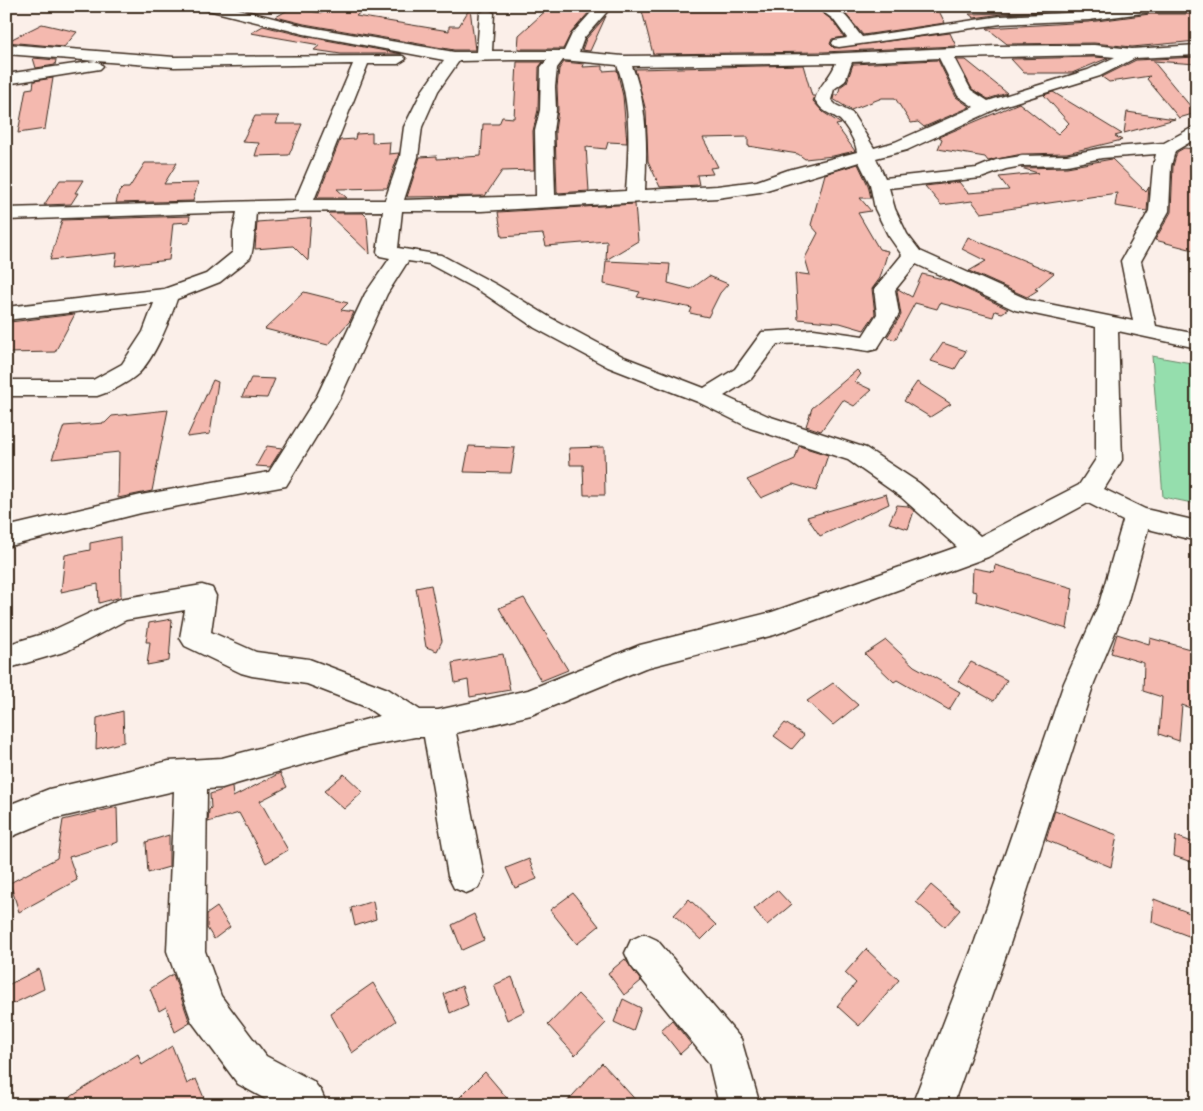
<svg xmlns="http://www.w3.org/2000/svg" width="1203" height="1111" viewBox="0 0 1203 1111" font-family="Pangolin,sans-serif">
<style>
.green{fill:#95dead;stroke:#688466}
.building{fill:#f4b9af;stroke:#3b2a1e}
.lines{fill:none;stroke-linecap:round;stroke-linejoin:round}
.minor-casing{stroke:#3b2a1e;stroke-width:3}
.minor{fill:#fdfcf7;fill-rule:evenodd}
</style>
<rect width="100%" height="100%" fill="#fbefe9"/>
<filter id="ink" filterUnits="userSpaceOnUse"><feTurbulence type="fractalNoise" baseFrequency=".02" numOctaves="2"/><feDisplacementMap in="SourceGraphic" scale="10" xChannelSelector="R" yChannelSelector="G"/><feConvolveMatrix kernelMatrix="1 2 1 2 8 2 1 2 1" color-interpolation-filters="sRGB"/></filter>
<g filter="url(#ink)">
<polygon class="green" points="1152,356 1197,364 1197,504 1163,497"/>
<g class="building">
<polygon points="331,6 363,10 356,16 449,31 449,26 459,26 470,8 475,50 454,50 304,24 276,17 291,8 322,13"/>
<polygon points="551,6 575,6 590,11 571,33 563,49 518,49 519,35"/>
<polygon points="651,6 813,6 832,20 844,37 832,39 830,44 834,48 950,33 956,46 823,52 653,54 641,7 651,8"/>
<polygon points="833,6 892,6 903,11 938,9 945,23 863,35 844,12"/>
<polygon points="1061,6 1116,6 1089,10 1001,14 974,18 969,14 1070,11"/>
<polygon points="1150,14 1197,14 1197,41 1132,47 1094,43 1007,44 987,28 1089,22"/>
<polygon points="606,16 590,51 582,50 586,39"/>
<polygon points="42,24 77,32 64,47 6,42"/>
<polygon points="263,26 304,36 402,54 341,54 314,50 320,45 251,33"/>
<polygon points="1094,57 1108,58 1072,73 1024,73 1011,59"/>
<polygon points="1197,57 1197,64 1153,61 1196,113 1179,118 1147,79 1150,76 1109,82 1102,77 1136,60"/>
<polygon points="33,58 56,60 55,65 36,68"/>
<polygon points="938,60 956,97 970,107 924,127 918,122 911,123 895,98 882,98 851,110 833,99 834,95 838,95 840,87 847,82 853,64"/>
<polygon points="957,60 966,60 1007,93 988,99 972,89"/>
<polygon points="517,62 543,62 539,67 538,110 533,131 534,170 502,171 485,196 407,197 420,157 437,156 437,159 481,156 483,124 499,124 502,117 514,118"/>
<polygon points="564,62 584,64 583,67 603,66 603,71 617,70 623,96 627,143 608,142 606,149 586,147 589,191 557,193 555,131 558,110 557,87 559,69"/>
<polygon points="803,65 812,96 815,96 813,101 823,112 841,124 836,125 855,151 833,156 805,159 798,154 748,146 748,137 703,138 718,167 710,168 713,174 697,175 699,185 660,187 648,161 646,111 635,69"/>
<polygon points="53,78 45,129 18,133 26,89 33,88 34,81"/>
<polygon points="1053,92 1122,134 1115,136 1122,140 1067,153 1022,154 988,161 985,157 938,149 942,139 939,137 1019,103 1058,134 1069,123 1044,95"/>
<polygon points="1127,112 1175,119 1124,133"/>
<polygon points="255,116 279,116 276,124 302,124 289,155 255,156 259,143 242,142"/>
<polygon points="372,133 372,143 390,142 389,154 399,153 387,188 337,189 347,198 317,198 340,140 355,139 356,134"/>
<polygon points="1184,148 1197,149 1197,251 1155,240 1171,212 1173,166 1177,152"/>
<polygon points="1112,159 1146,192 1149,187 1147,211 1115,206 1117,193 981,213 972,201 941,205 925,186 959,182 968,193 1009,190 999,177 1038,173 1021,168 1067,167"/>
<polygon points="145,163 177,163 164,184 198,183 193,201 116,203 119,192 123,188 129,188"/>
<polygon points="858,164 868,185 871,198 860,198 871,211 858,213 879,249 888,251 880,278 872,289 875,314 864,330 840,323 798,319 795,273 810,275 805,258 818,233 811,225 825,174"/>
<polygon points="60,180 83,180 75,193 78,193 71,204 44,205"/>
<polygon points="635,204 638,241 606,260 607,241 546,246 543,234 502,237 498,212"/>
<polygon points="327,213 363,213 367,217 370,254"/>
<polygon points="190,216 189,222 173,223 169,260 115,266 117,253 50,260 62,220"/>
<polygon points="311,218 308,261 293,246 255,249 257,222"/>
<polygon points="968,237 1054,273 1035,289 1038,290 1027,297 969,271 986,261 962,249"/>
<polygon points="606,261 670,264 668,283 691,289 709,276 728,284 720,293 708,317 690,313 692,308 637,297 640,292 604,284"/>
<polygon points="922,274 947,280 1008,309 1002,313 995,311 993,317 940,303 937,309 915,303 895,340 887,337 901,315 897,291 898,289 912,297"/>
<polygon points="304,292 348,303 341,310 354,312 350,321 328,345 265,329"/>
<polygon points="75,314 55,352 6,353 6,332 10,322"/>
<polygon points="943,343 966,351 955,369 931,361"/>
<polygon points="857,370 861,374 855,382 872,390 854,406 843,400 821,431 806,426 812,408"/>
<polygon points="251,378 275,379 267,398 242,397"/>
<polygon points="213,380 218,382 210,434 187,437"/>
<polygon points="917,382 951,404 930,417 904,401"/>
<polygon points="168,410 152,491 118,498 119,452 52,459 64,426 105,423 112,416"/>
<polygon points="267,446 282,448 270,467 256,466"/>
<polygon points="469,446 515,448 511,473 464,472"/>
<polygon points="799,446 828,455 816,491 793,484 761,498 747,480 795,459"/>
<polygon points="604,447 605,495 584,495 583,465 570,465 569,448"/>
<polygon points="886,494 889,504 820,536 807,517"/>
<polygon points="897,505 908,506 914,511 908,529 889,523"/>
<polygon points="120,537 121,597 99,603 98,584 61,592 65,555 90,550 90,543"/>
<polygon points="995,565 1073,588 1067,629 976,601 977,592 972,591 973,568 994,572"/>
<polygon points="431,585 442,641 437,651 426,647 416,588"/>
<polygon points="524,598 568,670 541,681 499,608"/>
<polygon points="172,619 169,661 147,665 150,642 146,642 149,623"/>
<polygon points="1117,634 1149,644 1150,638 1197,651 1196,710 1182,705 1179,741 1159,734 1162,697 1143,691 1144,663 1111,653"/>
<polygon points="886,640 914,666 960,692 949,710 897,680 894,682 865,654"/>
<polygon points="503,654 510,690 470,697 468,680 455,683 452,663"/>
<polygon points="971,662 1007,680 994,701 958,681"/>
<polygon points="833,683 858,705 833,725 807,701"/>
<polygon points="123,711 124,742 96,749 97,718"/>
<polygon points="785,723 804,735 792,749 774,736"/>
<polygon points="280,773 287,787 260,801 288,850 266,863 239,813 208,822 209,810 211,808 210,794 232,787 233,797"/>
<polygon points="344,774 363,792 344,809 324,791"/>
<polygon points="117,807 118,842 69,857 77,880 19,912 10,883 57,858 63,820"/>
<polygon points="1055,810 1117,835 1111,867 1046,840"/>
<polygon points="169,835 169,867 148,873 146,842"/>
<polygon points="1176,836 1197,844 1197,864 1174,856"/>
<polygon points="529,859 537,879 515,888 506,868"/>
<polygon points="931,885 960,910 945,927 916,902"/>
<polygon points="777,890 791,905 767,925 754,909"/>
<polygon points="573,893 599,926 577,944 550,910"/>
<polygon points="689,899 716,925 701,940 674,915"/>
<polygon points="1154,899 1192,914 1191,937 1152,922"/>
<polygon points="373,901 376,919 355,926 351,908"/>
<polygon points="217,907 230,927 214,939 207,928 207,914"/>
<polygon points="474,914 484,940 462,950 452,925"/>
<polygon points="866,949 899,980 859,1026 837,1006 856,983 845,973"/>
<polygon points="625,959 641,981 624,995 608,973"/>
<polygon points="39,969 44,989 6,1007 6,986"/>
<polygon points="173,974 190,1023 175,1032 166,1007 159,1011 150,989"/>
<polygon points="512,977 525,1011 507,1020 494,985"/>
<polygon points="373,983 396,1021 352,1053 330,1013"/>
<polygon points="462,986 468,1005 450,1013 444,994"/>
<polygon points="578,994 606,1023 575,1055 548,1025"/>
<polygon points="623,999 641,1008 633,1031 614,1022"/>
<polygon points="672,1020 691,1044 680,1054 661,1030"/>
<polygon points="172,1046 187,1084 196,1079 207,1105 58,1105 138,1054 142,1065"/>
<polygon points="602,1063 615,1077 640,1105 564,1105"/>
<polygon points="485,1072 513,1105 452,1105"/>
</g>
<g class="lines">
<defs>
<g id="minor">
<path d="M202,6H227L304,26L454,52H477L480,13L487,9L494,13L492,51H564L572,34L597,6H612L584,38L579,52L623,56L823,54L997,46L1094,45L1132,49L1197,45V55L1135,58L1100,76L1003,106L907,150L876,158L885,178L977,168L996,160L1022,156L1067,155L1102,148L1164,143L1197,125V138L1175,151L1171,166L1169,211L1141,261L1156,326L1197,334V348L1118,331L1122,460L1104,489L1145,509L1197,521V541L1148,529L1127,604L1094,683L1011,941L953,1105H912L975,941L1064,683L1099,604L1123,521L1088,503L988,557L774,635L645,668L531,715L456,733L484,876L478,888L466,893L454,888L448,876L424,737H415L363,747L222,788L207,789L205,951L221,996L266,1056L313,1081L321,1091L327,1105H276L238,1084L192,1022L167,951L174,791L53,819L6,839V806L49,789L169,761L222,758L379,716L366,707L307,684L252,676L241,673L185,646L180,638L185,610L126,620L67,651L6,669V645L49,632L120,599L202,585L212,588L216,596L211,632L256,652L309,659L388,689L420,710H438L528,690L640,645L772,612L957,547L901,497L848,460L750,428L698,402L608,367L535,328L483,293L429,264L408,261L387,294L341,396L286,486L141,513L6,547V527L141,495L269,472L317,396L365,294L390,258L380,256L377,252L383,211L256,212C255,222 254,252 250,258L220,282L177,299C170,320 154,359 138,374C128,383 110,392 97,396H6V380H93L122,364L143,332L154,303L6,320V307L164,289L206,274L233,252V232L237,212L6,220V208L295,200L353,64L174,67L6,54V44L174,57L403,56L406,59L398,64H368L314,200H385L400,157L404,127L422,91L444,60L304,34L204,9ZM1094,55L1115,57L1088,70L988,101L971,90L954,58ZM939,58L958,96L974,107L895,142L874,148L852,113L836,105L831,100L834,89L845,81L852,62ZM512,60H547L541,67L540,110L535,131L536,196L404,200L418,157L422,127L438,91L459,61ZM563,60L617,65C632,106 629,149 626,191L555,195L553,131L556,110L555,87L557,68ZM836,63C829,80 820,83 815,100C825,115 828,111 840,120C847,127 856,142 857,152L788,170L757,181L717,186L645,190C647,148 648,106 632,66ZM1156,154L1153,166L1149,211L1121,261L1133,321L1029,300L920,251L907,234L895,209L889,188L981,178L1006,169L1022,166L1067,165L1102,158ZM859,162L870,184L875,209L888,235L902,255L874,289L877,314L863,336L814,329L762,332L735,369L704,388L624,357L551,318L497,285L441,255L398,248L402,211H481L717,198L760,192ZM916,264L1015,310L1096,327V459L1079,485L980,536L919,483L866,448L768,416L724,396L751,379L777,344L814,343L869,351L877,349L899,314L895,290Z"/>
<path d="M815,6C844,6 845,16 862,37L1001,16L1089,12L1131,6H1197V12H1150L1089,20L1001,24L839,47L834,46L832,43L834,40L847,38L833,19Z"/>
<polygon points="95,61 100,63 103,66 100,69 6,84 6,74"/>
<polygon points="644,934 657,940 741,1039 760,1105 719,1105 709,1063 631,966 625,953 631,940"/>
</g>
</defs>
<use href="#minor" class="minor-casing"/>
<use href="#minor" class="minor"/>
</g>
</g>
<rect width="1203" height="1111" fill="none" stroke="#fdfcf7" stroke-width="25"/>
<rect x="12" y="12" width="1178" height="1086" fill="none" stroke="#3b2a1e" stroke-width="2" filter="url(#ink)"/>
</svg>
